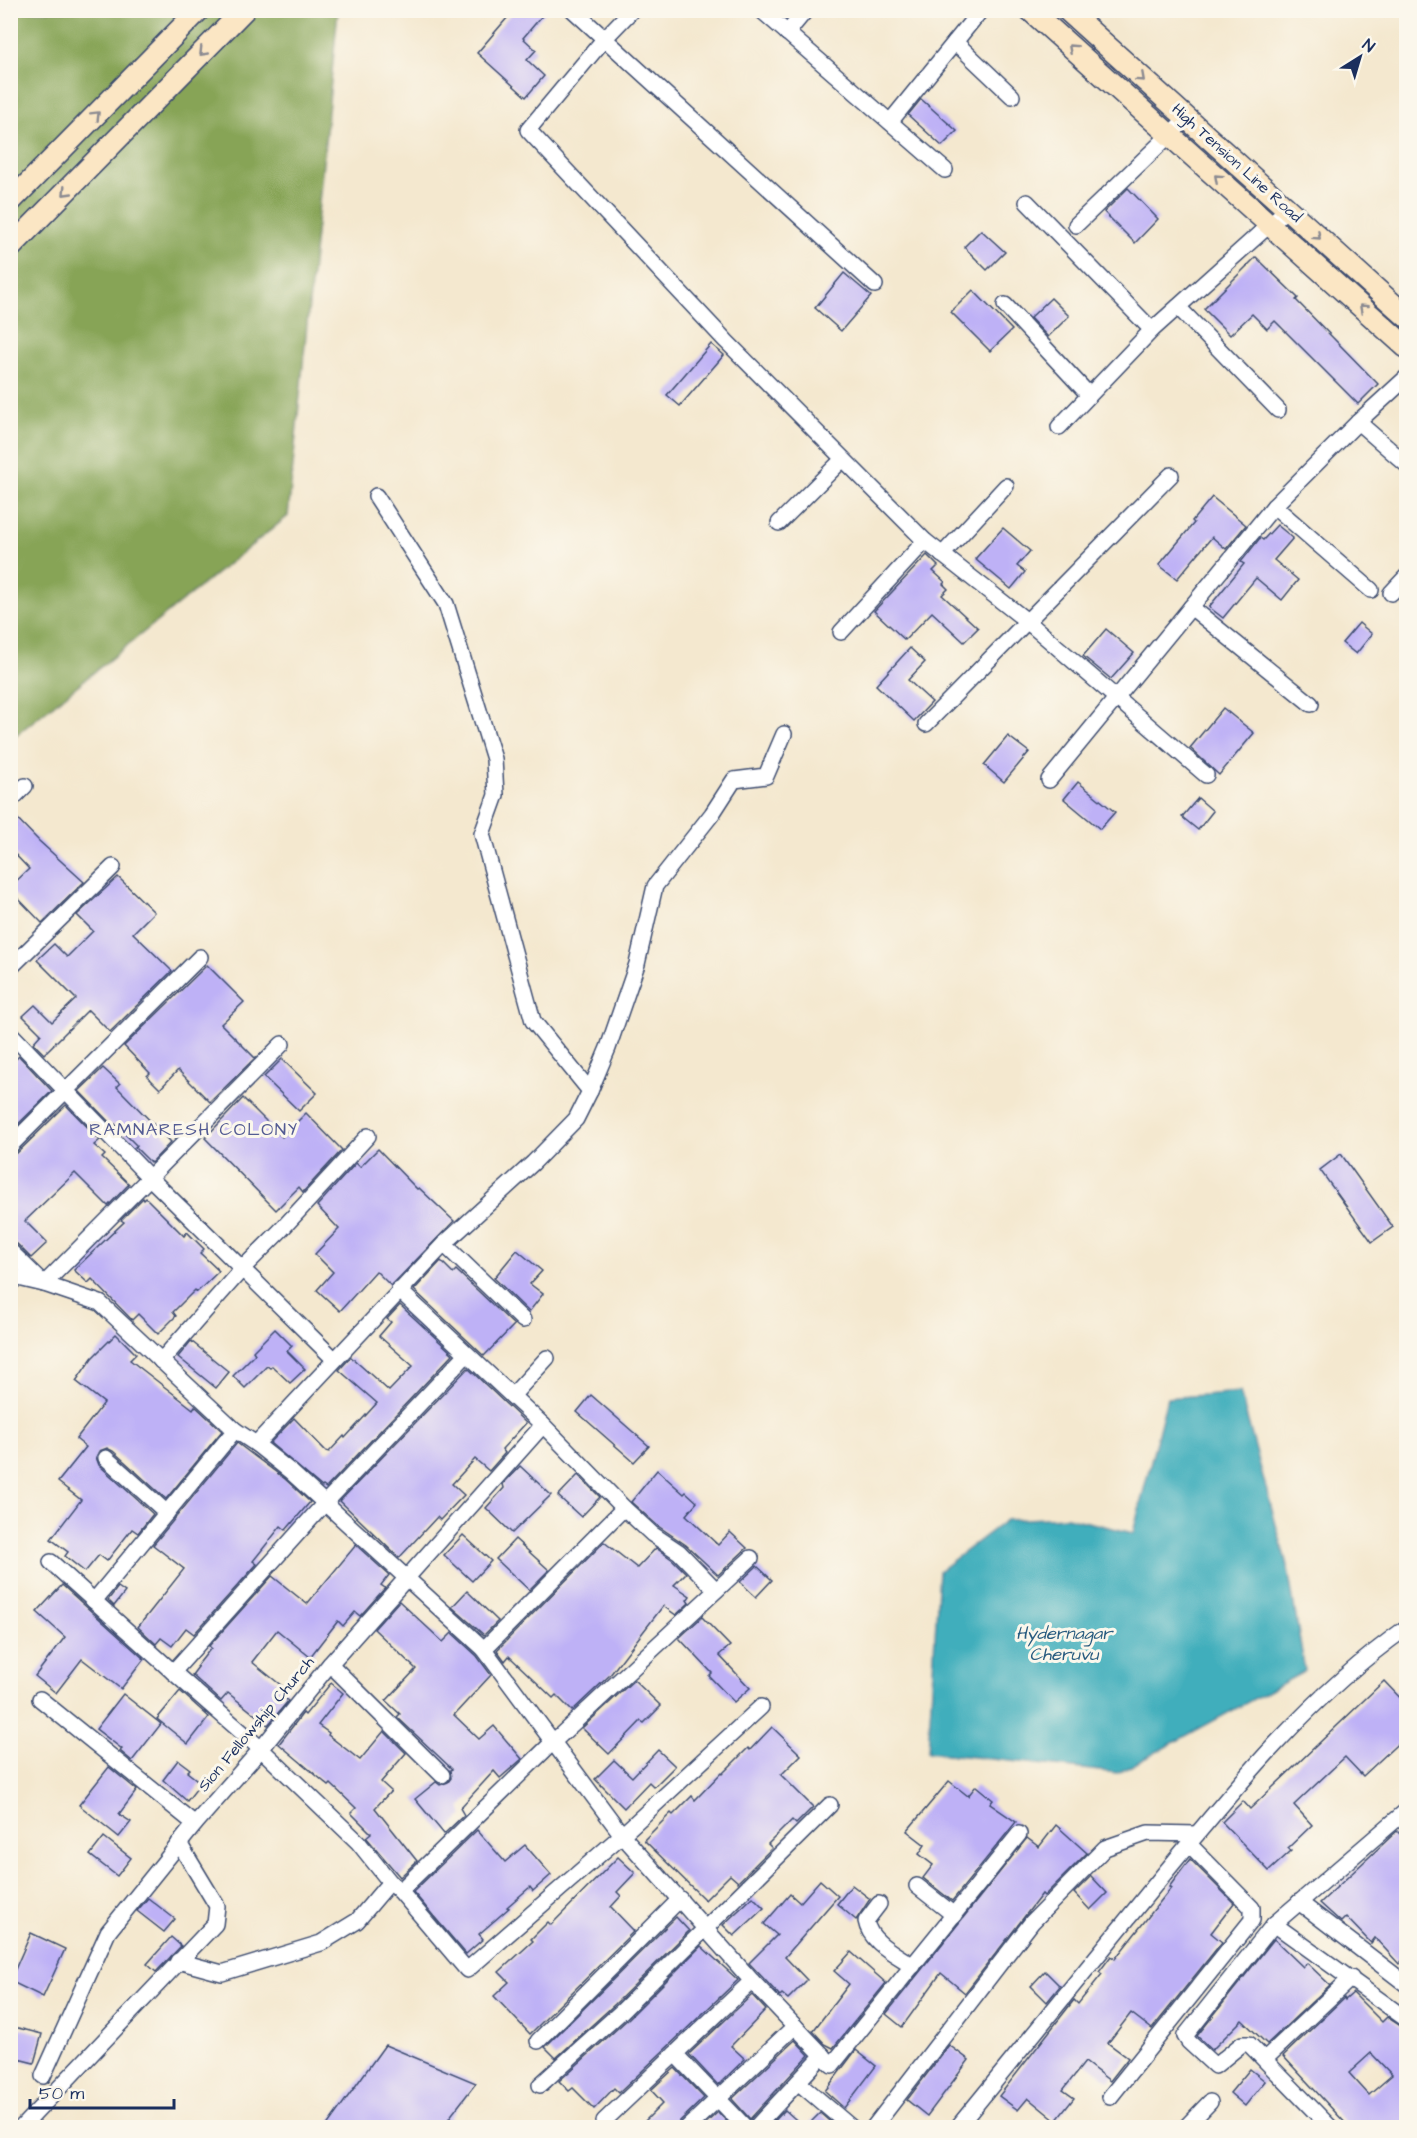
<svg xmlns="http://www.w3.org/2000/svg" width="1417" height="2138" viewBox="0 0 1417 2138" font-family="'Architects Daughter',sans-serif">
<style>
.forest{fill:#87a456;stroke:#516a5a;stroke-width:1.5}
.water{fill:#3faebc;stroke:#2d6e8d;stroke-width:1.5}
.building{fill:#beb1f6;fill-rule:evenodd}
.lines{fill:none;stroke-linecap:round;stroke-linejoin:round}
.minor-casing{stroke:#3c4b6f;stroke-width:18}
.secondary-casing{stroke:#3c4b6f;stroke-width:24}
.minor{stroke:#fff;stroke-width:15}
.secondary{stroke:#fbe6c4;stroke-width:21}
.oneway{stroke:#8b8a91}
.labels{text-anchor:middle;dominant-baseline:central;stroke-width:6;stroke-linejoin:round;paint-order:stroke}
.street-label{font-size:16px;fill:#1b2f5e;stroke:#fbf7ec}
.neighbourhood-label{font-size:18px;letter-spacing:1.5px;fill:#545c93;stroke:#fbf7ec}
.water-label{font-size:18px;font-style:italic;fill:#285b7f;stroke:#fbf7ec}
</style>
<rect width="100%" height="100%" fill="#fbf7ec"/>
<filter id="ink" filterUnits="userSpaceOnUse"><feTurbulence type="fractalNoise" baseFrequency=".0167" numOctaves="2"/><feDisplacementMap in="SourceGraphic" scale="12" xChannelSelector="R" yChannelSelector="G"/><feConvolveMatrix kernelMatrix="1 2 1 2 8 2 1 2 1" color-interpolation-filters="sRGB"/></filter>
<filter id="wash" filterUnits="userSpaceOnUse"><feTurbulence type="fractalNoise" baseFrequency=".008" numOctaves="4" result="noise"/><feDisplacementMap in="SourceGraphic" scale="24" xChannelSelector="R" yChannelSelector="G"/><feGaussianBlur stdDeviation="1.35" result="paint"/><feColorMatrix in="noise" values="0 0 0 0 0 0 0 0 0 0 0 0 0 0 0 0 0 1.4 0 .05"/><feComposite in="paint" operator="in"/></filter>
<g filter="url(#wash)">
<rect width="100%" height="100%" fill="#f4e8cf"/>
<polygon class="forest" points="11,11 338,11 288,516 11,739"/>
<polygon class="water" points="1240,1392 1288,1569 1305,1671 1118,1773 928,1752 939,1571 1006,1520 1067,1517 1133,1533 1167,1398"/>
<g id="blocks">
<g class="building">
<polygon points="514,10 547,10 523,38 536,50 527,60 544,76 526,97 477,53"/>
<polygon points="921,99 957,131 942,146 908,115"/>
<polygon points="1128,188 1158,219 1135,243 1104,212"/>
<polygon points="981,230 1005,252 987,270 964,247"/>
<polygon points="1256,257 1298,298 1296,300 1378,384 1358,404 1275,321 1267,329 1252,314 1230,335 1204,309"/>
<polygon points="844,273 871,296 841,331 815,308"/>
<polygon points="973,290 1012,330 990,351 951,312"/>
<polygon points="1051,298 1069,316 1048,337 1030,318"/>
<polygon points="711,344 724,355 680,406 667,395"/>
<polygon points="1212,497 1246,525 1226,549 1212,537 1177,579 1159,565 1194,523 1192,521"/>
<polygon points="1277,525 1293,538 1274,560 1298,580 1282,600 1256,578 1223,618 1209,607 1244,564 1241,562 1260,538 1263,540"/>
<polygon points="1003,528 1030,551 1017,566 1025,572 1011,589 975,559"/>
<polygon points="927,555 938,566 933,571 945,582 943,584 948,589 942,595 978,628 964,642 932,612 905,640 874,611"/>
<polygon points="1359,623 1372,634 1356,654 1342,643"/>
<polygon points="1106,629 1134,653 1111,679 1083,656"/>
<polygon points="910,648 925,662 908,680 932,702 914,721 876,685"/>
<polygon points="1223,708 1254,733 1219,775 1190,748"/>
<polygon points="1008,736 1029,752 1004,782 984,765"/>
<polygon points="1078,782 1115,812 1100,829 1064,799"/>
<polygon points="1198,798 1213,811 1198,830 1182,817"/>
<polygon points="10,811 39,841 84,882 42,923 10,890 10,887 29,869 10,849"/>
<polygon points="118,877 154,912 133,933 172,971 110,1032 88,1010 44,1054 33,1043 41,1034 23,1016 35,1005 52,1022 76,999 37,960 54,944 67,957 93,931 77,915"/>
<polygon points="207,965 244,1002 221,1024 255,1058 210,1102 178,1070 160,1089 147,1076 150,1073 124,1046"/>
<polygon points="19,1056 52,1091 10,1132 10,1065"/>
<polygon points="282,1059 317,1093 299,1111 264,1077"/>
<polygon points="103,1068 120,1084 117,1087 171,1142 151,1163 135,1147 137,1146 115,1124 113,1126 79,1091"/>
<polygon points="243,1098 282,1137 306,1113 342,1150 303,1192 299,1187 276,1210 205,1138"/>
<polygon points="66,1105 100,1140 94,1145 105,1155 102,1158 129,1184 108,1206 75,1173 25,1221 47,1243 31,1258 17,1244 10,1241 10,1155 17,1153"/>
<polygon points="378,1149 417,1189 419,1188 454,1221 391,1286 376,1271 340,1311 317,1290 333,1272 315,1254 339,1229 317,1206 356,1163 360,1167"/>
<polygon points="1341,1154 1393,1227 1372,1242 1320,1170"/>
<polygon points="143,1198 144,1200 146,1198 184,1236 187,1232 204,1249 200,1253 219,1271 197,1292 195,1290 173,1312 176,1316 158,1334 138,1314 132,1320 92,1279 88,1283 74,1270 124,1222 121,1220"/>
<polygon points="517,1250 542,1271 530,1284 543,1294 529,1312 494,1278"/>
<polygon points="441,1261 453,1273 456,1270 514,1325 484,1356 414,1290"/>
<polygon points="400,1305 453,1354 326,1488 323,1486 322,1487 270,1443 294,1418 326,1451 329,1452 344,1436 345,1438 377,1403 339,1370 351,1357 389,1391 413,1366 379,1336 391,1322 387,1319"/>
<polygon points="275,1329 292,1346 287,1351 305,1369 290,1383 272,1366 270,1368 267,1366 245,1388 233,1376 255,1354 253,1351"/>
<polygon points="116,1334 136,1354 130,1360 193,1409 195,1406 222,1431 166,1499 113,1451 107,1448 99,1451 96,1457 99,1465 153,1514 138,1533 132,1529 107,1561 99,1555 85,1572 65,1556 68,1552 51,1539 81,1500 58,1482 86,1447 76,1439 104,1403 76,1381 92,1358"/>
<polygon points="191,1341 229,1372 216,1388 178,1357"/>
<polygon points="468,1368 526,1423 502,1449 505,1453 489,1471 475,1459 452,1484 464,1495 440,1520 437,1517 399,1558 340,1501"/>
<polygon points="591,1395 649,1446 634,1462 577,1412"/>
<polygon points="237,1443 285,1479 310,1502 286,1530 281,1526 253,1561 257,1564 194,1634 186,1628 172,1646 161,1638 156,1644 138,1627 184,1569 153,1545"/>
<polygon points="520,1466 551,1495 512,1533 486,1508 504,1488 503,1484"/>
<polygon points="657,1470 684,1494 686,1492 697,1502 686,1515 718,1545 730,1532 747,1548 718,1575 686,1545 658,1526 631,1502"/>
<polygon points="578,1475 600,1497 581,1517 558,1496"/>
<polygon points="463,1535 491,1561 472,1581 444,1555"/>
<polygon points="515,1539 549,1570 529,1590 496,1559"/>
<polygon points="604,1542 637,1568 656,1548 673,1560 686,1573 674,1585 690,1596 687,1600 689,1603 676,1615 663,1606 610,1675 572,1711 556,1695 553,1698 509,1656 505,1661 497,1650"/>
<polygon points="356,1545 389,1575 381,1585 385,1588 360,1616 355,1612 343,1626 338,1621 310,1657 277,1630 252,1662 287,1690 282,1696 288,1701 268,1725 228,1693 221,1701 192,1675 198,1667 197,1666 211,1648 209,1646 272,1576 307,1604"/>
<polygon points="757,1566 772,1580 756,1597 740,1582"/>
<polygon points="62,1585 144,1659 121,1689 82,1659 56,1693 35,1676 65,1637 37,1612"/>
<polygon points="118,1587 125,1592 114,1606 108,1600"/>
<polygon points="467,1591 498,1621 484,1635 452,1607"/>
<polygon points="399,1601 443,1642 452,1633 477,1656 491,1675 454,1715 479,1739 494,1726 522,1759 500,1778 494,1771 460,1808 464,1815 444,1834 415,1799 436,1782 440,1785 448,1782 451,1778 450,1770 452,1769 397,1717 400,1714 386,1701 416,1669 374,1629"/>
<polygon points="702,1617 730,1646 719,1655 750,1688 734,1702 709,1676 712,1673 679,1638"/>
<polygon points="634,1680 661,1706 644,1723 641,1721 609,1754 582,1728"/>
<polygon points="1384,1681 1407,1705 1407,1735 1363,1776 1345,1757 1294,1805 1312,1825 1288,1848 1291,1851 1269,1871 1222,1822 1243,1801 1250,1809"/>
<polygon points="331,1683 343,1693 318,1725 329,1733 328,1735 360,1760 384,1731 406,1753 381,1782 391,1791 375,1808 417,1861 400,1877 366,1837 371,1833 351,1813 356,1808 331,1784 329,1786 279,1744 303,1713 305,1715"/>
<polygon points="180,1691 209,1717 188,1744 157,1719"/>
<polygon points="123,1694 161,1724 132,1761 120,1751 122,1749 96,1729"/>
<polygon points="772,1727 801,1755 781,1775 813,1807 796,1824 792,1820 768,1844 772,1848 738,1882 730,1875 705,1900 644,1840 671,1813 673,1815 692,1796 695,1800 721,1773 722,1774 748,1748 750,1750"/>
<polygon points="658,1750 675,1766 654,1787 649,1782 624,1808 595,1779 614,1760 632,1777"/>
<polygon points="178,1760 190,1769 187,1772 201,1783 187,1801 163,1780"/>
<polygon points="109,1767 137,1790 119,1814 131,1822 119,1837 79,1805"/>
<polygon points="949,1781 968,1796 976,1786 993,1800 990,1804 1016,1822 952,1901 923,1878 933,1865 919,1854 925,1845 907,1831"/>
<polygon points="1056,1825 1087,1853 1044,1896 1042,1894 965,1993 941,1973 902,2027 886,2014 1027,1838 1039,1847"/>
<polygon points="477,1830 505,1862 525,1845 551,1875 533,1891 530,1887 507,1907 509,1908 479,1934 483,1939 466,1954 413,1892"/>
<polygon points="1397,1831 1407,1841 1407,1956 1399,1964 1375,1938 1371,1943 1346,1917 1341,1922 1320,1903"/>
<polygon points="104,1837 131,1858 117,1876 90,1855"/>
<polygon points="618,1857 635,1873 617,1892 621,1896 611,1907 634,1931 530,2034 494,1996 509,1982 499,1972 533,1941 531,1939 548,1922 551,1925"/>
<polygon points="1190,1859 1234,1903 1211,1933 1222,1942 1152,2029 1131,2013 1108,2043 1128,2058 1110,2081 1085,2062 1063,2090 1074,2098 1056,2121 1028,2098 1018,2110 999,2096 1074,2000 1078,2004 1102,1974 1099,1972 1111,1956 1115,1959 1171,1888 1169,1887"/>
<polygon points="1091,1876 1107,1893 1090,1910 1074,1893"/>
<polygon points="820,1880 838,1896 785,1957 807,1980 788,1999 782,1994 780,1996 749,1963 777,1935 764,1924 790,1894 800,1903"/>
<polygon points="852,1885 870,1899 856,1920 837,1904"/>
<polygon points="753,1897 764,1908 734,1936 723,1925"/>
<polygon points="148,1898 175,1919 164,1932 137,1911"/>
<polygon points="676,1917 689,1931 615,2004 556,2058 545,2047"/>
<polygon points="31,1933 65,1949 43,1997 10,1981"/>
<polygon points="171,1937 181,1946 156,1972 147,1964"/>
<polygon points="1274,1939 1303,1967 1307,1963 1330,1985 1267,2044 1242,2020 1212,2050 1197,2036"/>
<polygon points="701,1946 738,1980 619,2093 614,2088 594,2109 573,2088 569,2091 559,2081 629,2018"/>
<polygon points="851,1952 886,1983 833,2048 825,2044 813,2031 849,1984 834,1971"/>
<polygon points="1045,1971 1060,1986 1047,2002 1031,1986"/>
<path d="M1353,1993L1382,2022L1387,2017L1407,2030V2127H1349L1283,2056L1344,1998L1345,2000ZM1371,2053L1392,2075L1369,2095L1349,2073Z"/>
<polygon points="752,1995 766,2010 731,2046 745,2059 718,2085 689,2054"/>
<polygon points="10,2026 42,2034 34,2063 10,2057"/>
<polygon points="795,2040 809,2055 750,2119 732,2099"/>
<polygon points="385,2045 476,2083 449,2118 462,2127 326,2127"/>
<polygon points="949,2045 969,2060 927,2116 907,2100"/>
<polygon points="856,2050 876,2066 844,2108 825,2091"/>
<polygon points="675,2068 704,2098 680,2121 678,2127 639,2127 663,2103 651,2090"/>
<polygon points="1250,2069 1265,2081 1245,2106 1230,2093"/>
<polygon points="785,2110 804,2127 769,2127"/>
<polygon points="718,2112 732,2127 702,2127"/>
<polygon points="820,2113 836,2127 806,2127"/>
</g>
</g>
</g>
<g filter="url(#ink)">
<use href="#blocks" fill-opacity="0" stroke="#3c4b6f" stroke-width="1.5"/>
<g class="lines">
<defs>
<g id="minor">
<polyline points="573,10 875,285"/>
<polyline points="632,10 605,38 528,130 726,341 925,541 1028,622 1206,775"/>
<polyline points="761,10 945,170"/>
<polyline points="787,33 806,10"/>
<polyline points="955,42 1012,96"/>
<polyline points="890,122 981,10"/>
<polyline points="1027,202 1152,330"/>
<polyline points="1076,225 1187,118"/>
<polyline points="1005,305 1089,395"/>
<polyline points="1178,307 1278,410"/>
<polyline points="1358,422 1406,464"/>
<polyline points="1059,427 1152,330 1287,209"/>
<polyline points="1274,506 1371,590"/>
<polyline points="779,523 843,459"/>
<polyline points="942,555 1006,486"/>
<polyline points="1391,593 1406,577"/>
<polyline points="1191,607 1311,704"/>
<polyline points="841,632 925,541"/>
<polyline points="926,724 1171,475"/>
<polyline points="1049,780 1274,506 1358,422 1406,378"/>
<polyline points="10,801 25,786"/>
<polyline points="10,968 113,867"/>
<polyline points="10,1033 149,1177 334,1359"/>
<polyline points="590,1091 608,1048 637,964 655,886 712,814 734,780 766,776 784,734"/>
<polyline points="10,1146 200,957"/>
<polyline points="444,1244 523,1320"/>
<polyline points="10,1251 44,1284 282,1044"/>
<polyline points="10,1276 44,1284 100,1303 235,1430 256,1444 291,1472 484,1649 622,1835 752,1981 832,2065 1019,1834"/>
<polyline points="399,1290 543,1425 624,1508 652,1534 679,1552 716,1590"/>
<polyline points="161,1361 242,1269 280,1231 368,1136"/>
<polyline points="512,1396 547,1358"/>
<polyline points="256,1444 444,1244 533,1163 576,1119 590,1091 533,1021 482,834 496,795 494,759 446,604 376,496"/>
<polyline points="106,1458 167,1513"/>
<polyline points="51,1562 173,1672 261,1749 358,1842 390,1882 400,1891 467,1970 622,1835 761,1707"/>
<polyline points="94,1601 235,1430"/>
<polyline points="484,1649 624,1508"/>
<polyline points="330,1664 442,1775"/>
<polyline points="173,1672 324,1504 467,1354"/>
<polyline points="40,1699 195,1824"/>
<polyline points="917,1886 954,1915"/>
<polyline points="400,1891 552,1743 751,1558"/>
<polyline points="1299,1902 1406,1984"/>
<path d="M879,1904L866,1921C870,1943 896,1954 913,1966"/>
<polyline points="1274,1924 1406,2019"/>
<polyline points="178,1961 222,1973 321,1943 357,1921 390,1882"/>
<polyline points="538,2041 680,1899"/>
<polyline points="675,2054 746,2128"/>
<polyline points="1265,2059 1351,1978"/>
<polyline points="43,2076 108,1932 195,1824 261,1749 330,1664 543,1425"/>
<polyline points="798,2082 852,2128"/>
<polyline points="540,2085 622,2011 830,1805"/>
<polyline points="1110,2097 1252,1920 1252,1908 1189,1844"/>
<polyline points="604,2121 752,1981"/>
<polyline points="21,2128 215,1924 217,1906 179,1843"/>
<polyline points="687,2128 795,2026"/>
<polyline points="755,2128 823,2055"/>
<polyline points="873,2128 1032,1922 1105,1848 1148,1833 1197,1834"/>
<path d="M957,2128C1026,2043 1095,1958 1164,1874C1237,1785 1311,1695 1406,1628"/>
<polyline points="1185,2128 1210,2102"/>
<polyline points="1331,2128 1249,2044 1242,2044 1215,2066 1189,2042 1185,2036 1274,1924 1406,1811"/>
</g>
<g id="secondary">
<polyline points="1030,10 1406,347"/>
<polyline points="1067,10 1406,316"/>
<polyline points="10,202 199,10"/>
<polyline points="10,248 244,10"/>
</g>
</defs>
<use href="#minor" class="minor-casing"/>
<use href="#secondary" class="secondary-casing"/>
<use href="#minor" class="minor"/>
<use href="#secondary" class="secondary"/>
</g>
<defs><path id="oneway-chevron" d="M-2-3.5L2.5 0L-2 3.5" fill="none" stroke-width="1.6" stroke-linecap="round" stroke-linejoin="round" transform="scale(1.5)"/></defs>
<g class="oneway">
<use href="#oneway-chevron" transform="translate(1072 48) rotate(-138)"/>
<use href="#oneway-chevron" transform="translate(203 52) rotate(134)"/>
<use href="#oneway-chevron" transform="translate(1141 78) rotate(42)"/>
<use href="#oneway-chevron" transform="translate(96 115) rotate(-45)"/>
<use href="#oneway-chevron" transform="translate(1218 178) rotate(-138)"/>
<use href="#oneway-chevron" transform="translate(66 192) rotate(134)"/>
<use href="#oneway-chevron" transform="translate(1317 236) rotate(42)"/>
<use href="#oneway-chevron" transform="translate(1363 308) rotate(-138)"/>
</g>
</g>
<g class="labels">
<g class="street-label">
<text transform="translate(1237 163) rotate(42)">High Tension Line Road</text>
<text transform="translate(256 1724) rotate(-50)">Sion Fellowship Church</text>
</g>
<g class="neighbourhood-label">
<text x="194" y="1129">RAMNARESH COLONY</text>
</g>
<g class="water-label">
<text x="1064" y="1633">Hydernagar<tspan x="1064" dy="21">Cheruvu</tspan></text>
</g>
</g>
<rect width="1417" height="2138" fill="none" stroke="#fbf7ec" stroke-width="36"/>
<g transform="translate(1360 57) rotate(37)" stroke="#fbf7ec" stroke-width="4.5" paint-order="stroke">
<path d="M0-4.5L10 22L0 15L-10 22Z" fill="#1b2f5e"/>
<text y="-9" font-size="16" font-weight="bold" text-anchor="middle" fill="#1b2f5e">N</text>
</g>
<path d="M30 2099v9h144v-9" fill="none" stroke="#1b2f5e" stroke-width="3"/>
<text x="39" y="2099" font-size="18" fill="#1b2f5e" stroke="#fbf7ec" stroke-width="4.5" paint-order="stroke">50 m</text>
</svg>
